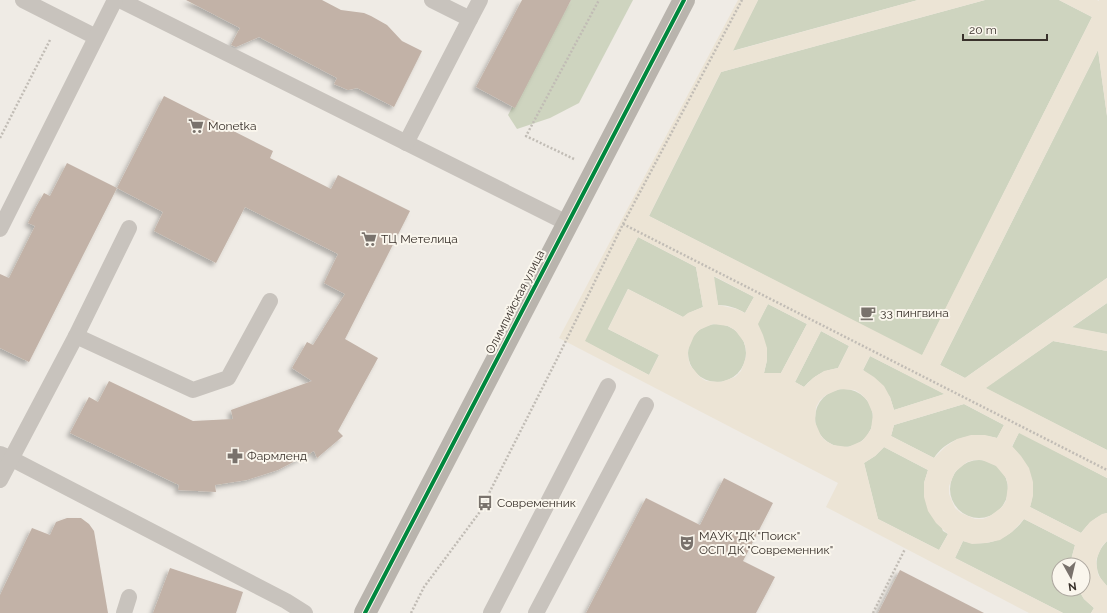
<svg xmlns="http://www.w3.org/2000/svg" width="1107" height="613" viewBox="0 0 1107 613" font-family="Raleway,sans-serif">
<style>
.green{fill:#ced4bf}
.plaza{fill:#ece4d5;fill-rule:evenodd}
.building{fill:#c2b2a7;filter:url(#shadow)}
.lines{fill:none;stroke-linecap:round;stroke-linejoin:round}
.path{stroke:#c1bcb5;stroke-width:2.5;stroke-dasharray:2 2;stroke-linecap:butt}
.lane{stroke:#c8c3bd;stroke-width:16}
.secondary{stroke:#b9b4ad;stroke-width:22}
.cycleway-casing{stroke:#faf6ed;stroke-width:6}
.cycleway{stroke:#00873e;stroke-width:4}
.labels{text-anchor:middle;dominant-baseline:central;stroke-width:4;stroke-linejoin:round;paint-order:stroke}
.poi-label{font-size:12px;fill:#39312b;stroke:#faf6ed;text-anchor:start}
.street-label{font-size:12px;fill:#39312b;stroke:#faf6ed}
</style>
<defs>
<filter id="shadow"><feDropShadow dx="-3.5" dy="3.5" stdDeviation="2" flood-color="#0004"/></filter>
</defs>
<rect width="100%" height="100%" fill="#efebe5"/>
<g class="green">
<polygon points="571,0 633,0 579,103 550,118 517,129 508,115"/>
<polygon points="758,0 918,0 732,51"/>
<polygon points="985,0 1059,0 1092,17 922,356 649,216 721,72"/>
<polygon points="1098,50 1107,116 1107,278 965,378 940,365"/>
<polygon points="638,237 696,267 703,307 689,313 683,317 628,289 608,329 659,355 649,375 584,341"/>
<path d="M713,276L754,297L745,313C737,308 728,305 718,305Z"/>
<polygon points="1107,303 1107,334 1071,328"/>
<polygon points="768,304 807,324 781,373 764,373 767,360 757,324"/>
<circle cx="717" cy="353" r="29"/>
<path d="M821,331L849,346L838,368C822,371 815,375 804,387L795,382Z"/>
<polygon points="1053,341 1107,351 1107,450 985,388"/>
<polygon points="870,356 945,394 894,410 890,397 863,370"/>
<circle cx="844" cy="418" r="29"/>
<path d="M964,404L1004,425L997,438C975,432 947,437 934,458L891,436L894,425Z"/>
<path d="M1019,432L1107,478V513C1096,516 1088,524 1081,533L1030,507C1037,482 1030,465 1012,447Z"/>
<polygon points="884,447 928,470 924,483 943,531 948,534 939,550 878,519 864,463 875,456"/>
<circle cx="979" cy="489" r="29"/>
<path d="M1024,519L1075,545L1071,560L1072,565H1059V589H1078L1084,599L1094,608L1091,613H1063L955,558L963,541C987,548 1010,539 1024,519Z"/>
<path d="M1107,541V586C1093,573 1093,555 1107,541Z"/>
</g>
<path class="plaza" d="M738,0H758L733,51L918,0H985L721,72L649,216L922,355L1092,17L1059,0H1097L1099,1V0H1107V116L1098,50L940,365L965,378L1107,278V303L1072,327L1107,334V351L1053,341L986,388L1107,450V478L1019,433L1012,446L1021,456L1029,468L1033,482V496L1030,507L1081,533L1090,522L1102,514L1107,513V541L1102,546L1096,560L1098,575L1107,586V613H1091L1094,608L1084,599L1078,589H1083V565H1072L1071,560L1075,545L1024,519L1012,532L1000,540L986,543L972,544L963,541L955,558L1063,613H1029L826,507L838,483L559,338ZM638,237L696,267L703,307L688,313L683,317L628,289L608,329L659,355L649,375L585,341ZM714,276L754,297L745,313L737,309L718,305ZM768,304L807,324L781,373H764L767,360V348L763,335L758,324ZM713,324L728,326L735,330L744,342L746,349V357L741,371L735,377L721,382L706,381L700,377L690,365L688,357V350L694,336L699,330ZM821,331L849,346L838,368L824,371L813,378L804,387L795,382ZM870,356L944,394L894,410L890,397L884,386L874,377L863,370ZM840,389L855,390L861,394L867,400L873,414L871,429L867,435L862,441L848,447L833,445L826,441L821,436L815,422L816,407L820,400L826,395ZM964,404L1004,425L997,438L985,435H971L957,439L945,447L934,458L891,436L894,425ZM884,447L928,470L924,483V497L928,511L936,523L948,534L939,550L878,519L864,463L875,456ZM974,460H982L996,466L1006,478L1008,485L1006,501L1002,507L990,516L983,519H975L961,513L955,508L949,494V486L955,472L967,462Z"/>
<g class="building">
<polygon points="186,0 322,0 341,10 364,13 371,16 387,25 402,41 422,51 394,107 357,88 348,90 334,84 337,78 259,37 236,47 231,45 240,28"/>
<polygon points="522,0 571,0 515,108 476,87"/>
<polygon points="164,96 273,151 270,158 331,189 338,175 410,211 345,339 378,358 338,431 343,436 317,458 314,451 278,470 247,480 215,485 216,492 178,490 179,485 70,433 89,397 98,402 109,381 193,421 233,419 231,410 312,381 292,368 307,342 313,345 345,294 324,283 338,254 245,207 216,263 154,231 163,212 117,188"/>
<polygon points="67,163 117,188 29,362 0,348 0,274 9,278 35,226 28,223 36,207 44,193 50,196"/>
<polygon points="724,478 773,503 743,561 775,577 756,613 586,613 646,498 700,525"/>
<polygon points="67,518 81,518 89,524 94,531 108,613 0,613 0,595 32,528 50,535 56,522"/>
<polygon points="170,568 243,592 236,613 153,613"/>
<polygon points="900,570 984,613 878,613"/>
</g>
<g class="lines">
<g class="path">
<polyline points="0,138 50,40"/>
<polyline points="574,159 526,136 599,0"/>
<polyline points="623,224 1107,470"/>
<polyline points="411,613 424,587 479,513 557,359 623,224 742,0"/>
<polyline points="873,613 905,549"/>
</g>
<g class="lane">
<polyline points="23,0 96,37"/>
<polyline points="120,0 567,223"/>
<polyline points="470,19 480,0"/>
<polyline points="406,143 470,19 432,0"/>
<polyline points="0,229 115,0"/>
<polyline points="76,336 129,228"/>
<polyline points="0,454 12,459 286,601 305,613"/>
<polyline points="0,480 76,336 193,390 228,378 270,301"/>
<polyline points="124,613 129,597"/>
<polyline points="491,613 608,386"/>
<polyline points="536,613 646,405"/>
</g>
<polyline class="secondary" points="365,613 684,0"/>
<defs>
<polyline id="cycleway" points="365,613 684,0"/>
</defs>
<use href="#cycleway" class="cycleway-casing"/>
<use href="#cycleway" class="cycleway"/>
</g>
<defs>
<symbol id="supermarket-bare" viewBox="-9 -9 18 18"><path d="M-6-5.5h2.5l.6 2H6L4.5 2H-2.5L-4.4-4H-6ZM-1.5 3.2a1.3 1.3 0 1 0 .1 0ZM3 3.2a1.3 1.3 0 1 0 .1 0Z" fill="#79726c" stroke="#faf6ed" stroke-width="2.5" paint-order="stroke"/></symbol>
<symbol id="cafe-bare" viewBox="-9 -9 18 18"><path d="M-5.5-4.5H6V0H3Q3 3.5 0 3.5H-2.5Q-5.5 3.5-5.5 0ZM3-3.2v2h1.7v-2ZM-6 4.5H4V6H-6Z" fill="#79726c" stroke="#faf6ed" stroke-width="2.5" paint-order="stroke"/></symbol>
<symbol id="pharmacy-bare" viewBox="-9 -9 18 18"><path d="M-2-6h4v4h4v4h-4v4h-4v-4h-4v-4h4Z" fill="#79726c" stroke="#faf6ed" stroke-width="2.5" paint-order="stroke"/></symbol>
<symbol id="bus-bare" viewBox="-9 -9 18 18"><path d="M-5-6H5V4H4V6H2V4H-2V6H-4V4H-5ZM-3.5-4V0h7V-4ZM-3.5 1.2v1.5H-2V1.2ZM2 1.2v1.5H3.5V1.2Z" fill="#79726c" stroke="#faf6ed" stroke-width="2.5" paint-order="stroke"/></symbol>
<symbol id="theatre-bare" viewBox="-9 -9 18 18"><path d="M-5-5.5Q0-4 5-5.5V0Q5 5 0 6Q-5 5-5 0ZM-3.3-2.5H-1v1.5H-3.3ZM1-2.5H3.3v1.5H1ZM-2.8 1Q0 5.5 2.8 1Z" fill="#79726c" stroke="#faf6ed" stroke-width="2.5" paint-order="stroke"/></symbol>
</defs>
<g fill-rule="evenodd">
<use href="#supermarket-bare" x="185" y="115" width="22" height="22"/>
<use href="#supermarket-bare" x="358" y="228" width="22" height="22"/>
<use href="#cafe-bare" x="857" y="302" width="22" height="22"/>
<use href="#pharmacy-bare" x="224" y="445" width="22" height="22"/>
<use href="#bus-bare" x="474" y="492" width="22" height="22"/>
<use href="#theatre-bare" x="676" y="532" width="22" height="22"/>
</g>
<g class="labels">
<g class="poi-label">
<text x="208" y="126">Monetka</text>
<text x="381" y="239">ТЦ Метелица</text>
<text x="880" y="313">33 пингвина</text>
<text x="247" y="456">Фармленд</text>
<text x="497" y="503">Современник</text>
<text x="699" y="536">МАУК "ДК "Поиск"<tspan x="699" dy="14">ОСП ДК "Современник"</tspan></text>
</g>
<g class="street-label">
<text transform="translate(515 302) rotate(-63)">Олимпийская улица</text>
</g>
</g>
<g transform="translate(1071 577) rotate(172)"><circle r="19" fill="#faf6ed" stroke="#ada79f"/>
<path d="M0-3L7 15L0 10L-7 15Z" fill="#79726c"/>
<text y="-6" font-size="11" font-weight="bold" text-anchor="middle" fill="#39312b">N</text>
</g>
<path d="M963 34v6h84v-6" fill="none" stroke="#39312b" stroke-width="2"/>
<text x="969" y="34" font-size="12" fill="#39312b" stroke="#faf6ed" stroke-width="3" paint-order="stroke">20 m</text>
</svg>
